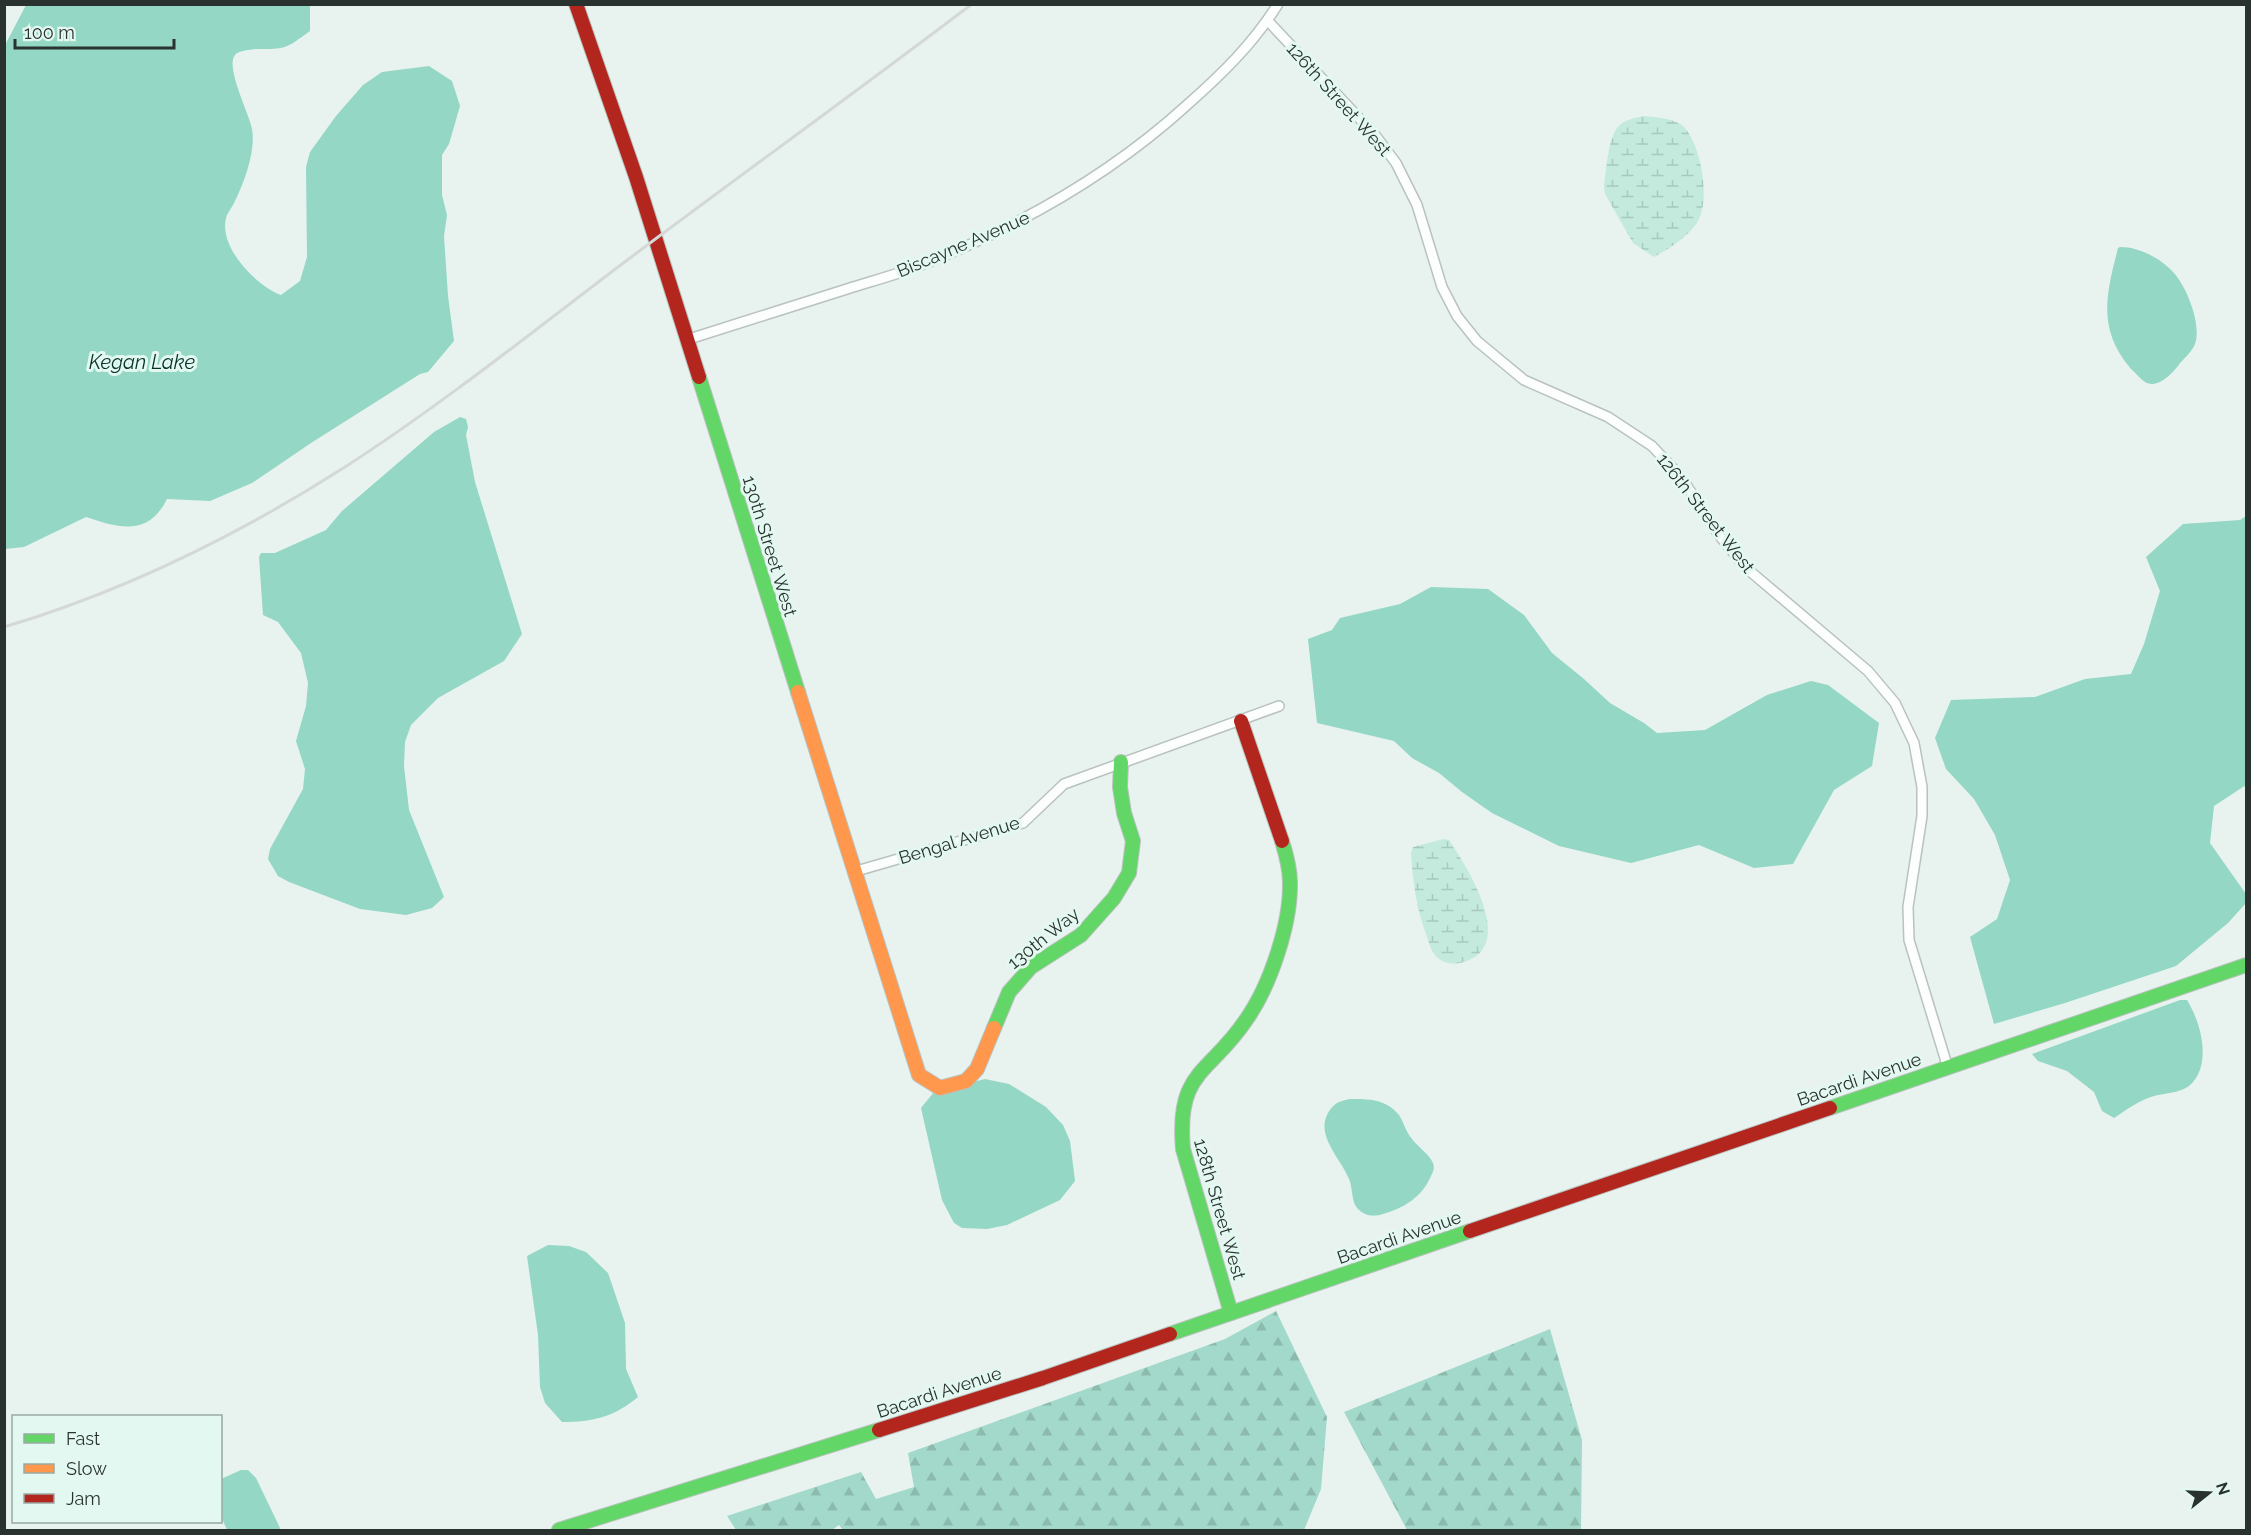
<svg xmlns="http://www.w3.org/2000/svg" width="2251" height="1535" viewBox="0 0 2251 1535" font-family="Raleway,sans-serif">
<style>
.forest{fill:url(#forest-firs)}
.wetland{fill:url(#wetland-marsh)}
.water{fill:#93d7c4}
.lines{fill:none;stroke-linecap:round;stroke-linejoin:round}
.street-casing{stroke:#b9c2bf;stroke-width:12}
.fast-casing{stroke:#b9c2bf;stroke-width:16}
.slow-casing{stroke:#b9c2bf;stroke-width:16}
.jam-casing{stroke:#b9c2bf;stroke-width:16}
.street{stroke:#fcfdfd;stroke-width:9}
.fast{stroke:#63d668;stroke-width:14}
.slow{stroke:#ff974d;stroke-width:14}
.jam{stroke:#b3261e;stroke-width:14}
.rail{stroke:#d4d8d6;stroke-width:3}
.labels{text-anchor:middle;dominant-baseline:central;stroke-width:6;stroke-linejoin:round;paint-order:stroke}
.street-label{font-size:18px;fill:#2a3230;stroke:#e3f8f0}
.water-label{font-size:20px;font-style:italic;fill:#063329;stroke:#e3f8f0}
</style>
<defs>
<pattern id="forest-firs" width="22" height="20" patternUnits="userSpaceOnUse" patternTransform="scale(1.5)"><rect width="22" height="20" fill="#a2d9ca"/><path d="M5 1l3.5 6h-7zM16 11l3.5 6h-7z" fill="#8cbbae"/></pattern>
<pattern id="wetland-marsh" width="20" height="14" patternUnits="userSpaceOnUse" patternTransform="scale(1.5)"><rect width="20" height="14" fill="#c3eadd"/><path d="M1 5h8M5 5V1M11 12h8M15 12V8" fill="none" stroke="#a8c9be"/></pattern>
</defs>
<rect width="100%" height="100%" fill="#e8f3ef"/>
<g class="forest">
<polygon points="1276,1311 1327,1417 1321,1489 1304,1530 843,1530 839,1525 832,1530 736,1530 727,1516 861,1472 876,1499 914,1487 908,1453 1225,1339"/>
<polygon points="1550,1329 1582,1440 1581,1530 1407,1530 1344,1412"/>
</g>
<g class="wetland">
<path d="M1643,116C1655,117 1673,118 1683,126C1701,144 1710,196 1699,219C1692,234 1668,250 1654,257L1633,243L1605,194L1604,187C1606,171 1608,133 1621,124C1627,119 1636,118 1643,116Z"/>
<path d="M1443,839L1449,840C1467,867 1518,946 1464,962C1454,965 1442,964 1435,955C1430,949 1429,941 1426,934C1416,906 1413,883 1411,853L1413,847Z"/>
</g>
<g class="water">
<path d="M26,5H310V31C285,49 287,49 256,49C250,50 239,50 235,55C225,67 249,113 252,129C256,151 244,183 234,203C232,207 229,211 227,215C216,245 255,285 281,295L300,281L307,257L306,167L310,152L336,116L363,85L382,72L429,66L452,81L460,106L449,144L442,155V195L447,215L444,236L448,296L454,341L428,372L420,374L311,443L252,483L210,501L167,499C148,537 119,528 86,517L24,547L5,549L4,47Z"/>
<path d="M2120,247C2143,247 2170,263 2181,283C2190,297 2201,327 2195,344C2192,352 2183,359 2178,366C2172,373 2163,383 2153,384C2144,385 2137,374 2131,369C2097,329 2106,295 2118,248Z"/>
<polygon points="460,417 466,419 468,427 466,435 475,482 522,634 504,661 438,698 411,725 405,742 404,766 409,810 444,897 432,908 406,915 360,909 289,882 278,876 268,859 270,849 303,789 305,769 296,741 306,706 308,683 301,653 278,622 263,615 259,557 261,553 275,553 326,530 342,511 434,432"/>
<polygon points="2246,516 2246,785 2214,806 2210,843 2246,894 2246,903 2228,923 2176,966 2065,1003 1994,1024 1970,937 1997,919 2010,880 1995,835 1974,799 1946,769 1935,738 1951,700 2035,697 2085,679 2131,674 2144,644 2160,591 2146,557 2183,524 2240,520"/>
<polygon points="1431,587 1488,589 1524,615 1552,653 1584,679 1610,703 1644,723 1657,733 1705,730 1767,695 1811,681 1828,685 1879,723 1872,766 1834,790 1793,864 1754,868 1699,845 1631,863 1559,846 1492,813 1462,792 1439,773 1412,758 1394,741 1317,723 1308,639 1332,630 1340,618 1400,604"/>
<path d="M2180,1000H2187C2201,1023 2213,1065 2189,1086C2180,1093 2165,1093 2154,1096C2140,1100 2126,1110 2114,1118L2102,1111L2094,1092L2067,1071L2038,1061L2032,1054Z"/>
<polygon points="985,1079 1009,1084 1046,1107 1063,1125 1070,1141 1075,1181 1060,1200 1007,1225 987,1229 962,1228 954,1223 942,1200 921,1108 934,1092"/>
<path d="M1350,1099C1369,1099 1386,1099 1399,1115C1404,1123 1406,1132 1412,1139C1418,1147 1429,1154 1433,1163C1435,1168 1433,1172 1431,1176C1422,1197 1404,1208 1383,1214C1373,1217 1365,1216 1358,1209C1351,1202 1353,1188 1349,1179C1341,1159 1315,1135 1328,1113C1334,1103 1339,1101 1350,1099Z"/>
<path d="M548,1245L569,1246L586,1252L608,1273L625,1323L626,1369L638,1397C614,1417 593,1422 562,1422L545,1403L540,1387L538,1335L527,1256Z"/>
<polygon points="241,1470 248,1470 256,1478 281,1530 227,1530 221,1516 221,1479"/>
</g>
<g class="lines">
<defs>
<g id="street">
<polyline points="1268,21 1375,135 1396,163 1417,205 1442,287 1457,316 1477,341 1524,380 1608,417 1652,446 1681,477 1719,535 1745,567 1868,671 1895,703 1914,743 1922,787 1922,816 1908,907 1909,940 1948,1068"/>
<path d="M686,340C740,323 793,306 847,289C872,281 899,274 924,264C1020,226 1110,175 1187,105C1221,75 1253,44 1278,4"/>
<polyline points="853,872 1023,823 1064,784 1279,706"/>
</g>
<g id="fast">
<polyline points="699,377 798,692"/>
<polyline points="994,1028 1009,992 1031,967 1081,935 1114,898 1129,873 1133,841 1124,813 1120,787 1121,762"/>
<polyline points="1830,1108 2246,965"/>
<path d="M1231,1313L1183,1149C1176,1070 1209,1075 1246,1020C1270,986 1291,924 1290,882C1290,868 1286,854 1282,841"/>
<polyline points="1170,1334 1470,1231"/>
<polyline points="559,1530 879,1430"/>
</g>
<polyline id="slow" points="798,692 919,1075 940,1088 966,1081 977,1069 994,1028"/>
<g id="jam">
<polyline points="576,4 636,177 699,377"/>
<polyline points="1241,721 1282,841"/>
<polyline points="1470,1231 1830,1108"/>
<polyline points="879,1430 1043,1378 1170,1334"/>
</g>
</defs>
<use href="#street" class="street-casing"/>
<use href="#fast" class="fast-casing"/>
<use href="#slow" class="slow-casing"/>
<use href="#jam" class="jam-casing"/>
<use href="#street" class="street"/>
<use href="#fast" class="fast"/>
<use href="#slow" class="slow"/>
<use href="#jam" class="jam"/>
<path class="rail" d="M4,627C125,591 240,534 345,467C441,405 531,333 622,264C738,177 856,92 972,4"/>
</g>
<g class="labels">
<g class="street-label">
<text transform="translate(1339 99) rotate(48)">126th Street West</text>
<text transform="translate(963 244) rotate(-23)">Biscayne Avenue</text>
<text transform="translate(1706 513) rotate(52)">126th Street West</text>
<text transform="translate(770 546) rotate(73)">130th Street West</text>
<text transform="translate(959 840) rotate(-17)">Bengal Avenue</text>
<text transform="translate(1043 938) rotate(-39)">130th Way</text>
<text transform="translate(1859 1079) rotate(-19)">Bacardi Avenue</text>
<text transform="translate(1220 1209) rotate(74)">128th Street West</text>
<text transform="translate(1399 1237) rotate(-19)">Bacardi Avenue</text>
<text transform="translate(939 1392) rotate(-18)">Bacardi Avenue</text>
</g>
<g class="water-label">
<text x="142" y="362">Kegan Lake</text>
</g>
</g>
<rect width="2251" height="1535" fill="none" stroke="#2a3230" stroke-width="12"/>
<rect x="12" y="1415" width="210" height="108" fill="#e3f8f0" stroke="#99a9a3" stroke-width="1.5"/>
<rect x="24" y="1434" width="30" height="9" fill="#63d668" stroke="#99a9a3" stroke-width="1.5"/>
<text x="66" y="1445" font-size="18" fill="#2a3230">Fast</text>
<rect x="24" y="1464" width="30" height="9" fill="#ff974d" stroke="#99a9a3" stroke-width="1.5"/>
<text x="66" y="1475" font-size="18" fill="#2a3230">Slow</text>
<rect x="24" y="1494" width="30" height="9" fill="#b3261e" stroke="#99a9a3" stroke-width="1.5"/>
<text x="66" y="1505" font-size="18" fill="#2a3230">Jam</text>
<g transform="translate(2209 1493) rotate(72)" stroke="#e3f8f0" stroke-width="4.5" paint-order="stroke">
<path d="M0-4.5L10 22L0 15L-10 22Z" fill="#2a3230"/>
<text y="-9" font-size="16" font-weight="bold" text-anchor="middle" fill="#2a3230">N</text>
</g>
<path d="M15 39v9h159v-9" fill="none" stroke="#2a3230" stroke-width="3"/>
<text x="24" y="39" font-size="18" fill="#2a3230" stroke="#e3f8f0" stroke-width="4.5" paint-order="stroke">100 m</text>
</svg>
